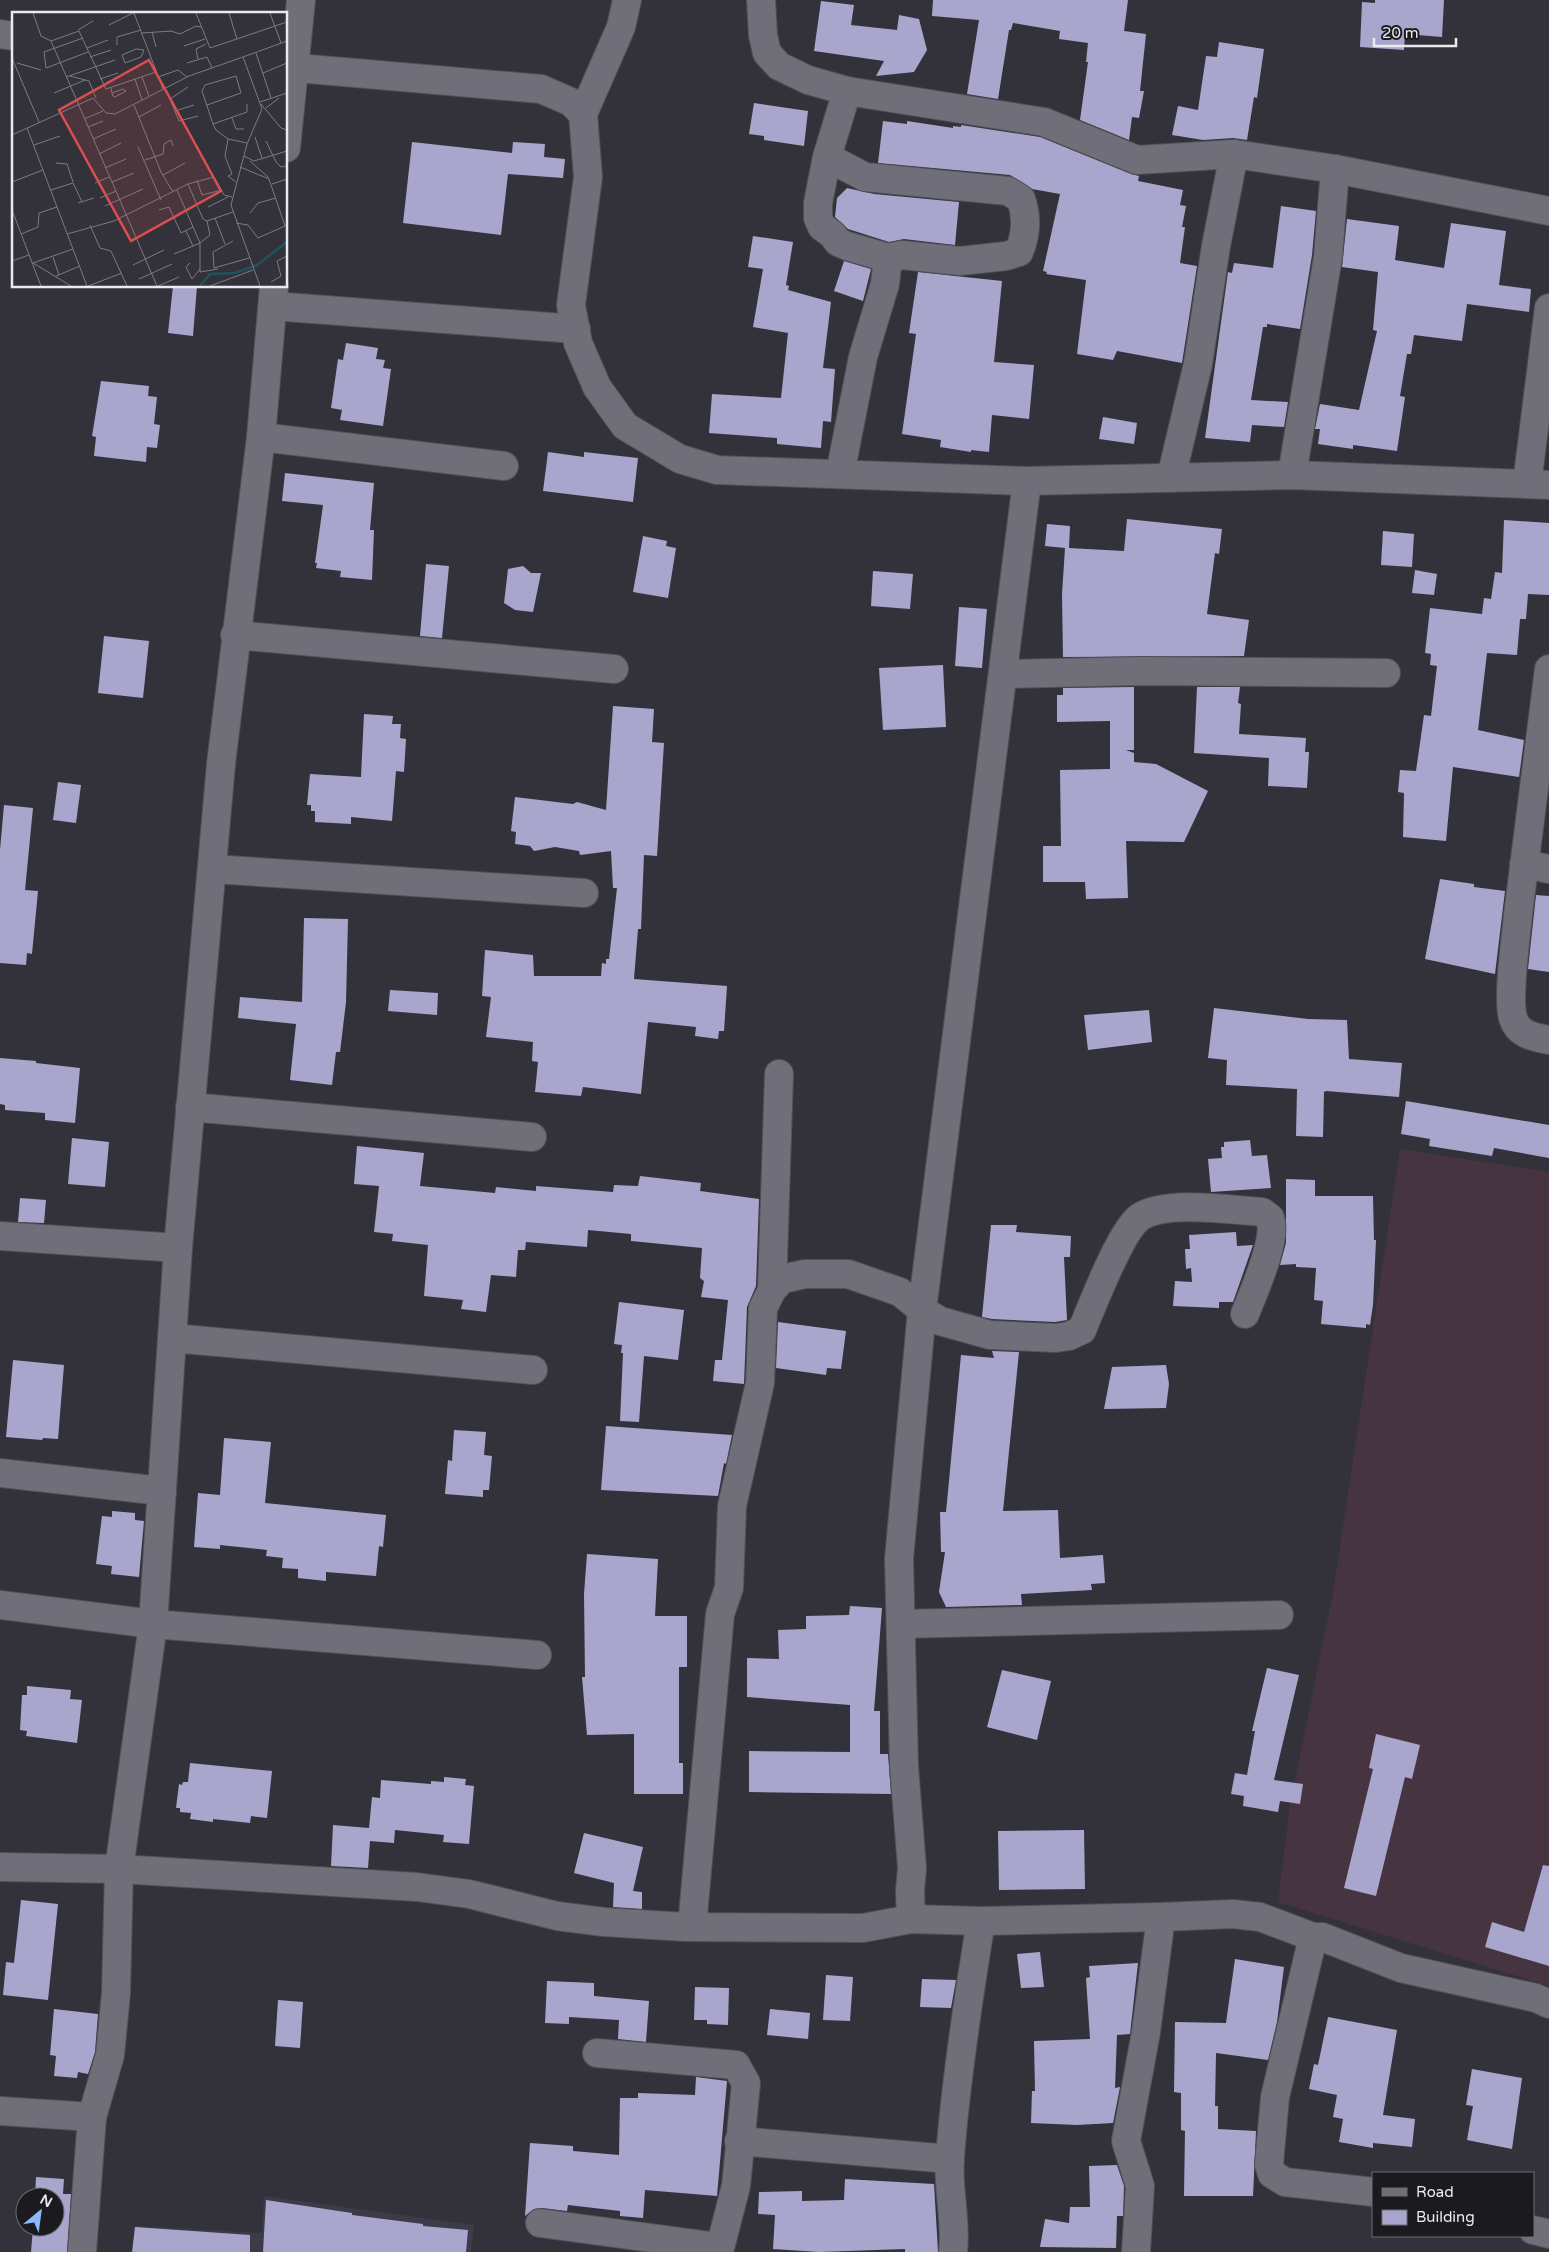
<svg xmlns="http://www.w3.org/2000/svg" width="1549" height="2252" viewBox="0 0 1549 2252" font-family="'Varela Round',sans-serif">
<style>
.industrial{fill:#463541}
.built{fill:#3d3b49}
.building{fill:#a9a6ce}
.lines{fill:none;stroke-linecap:round;stroke-linejoin:round}
.minor-casing{stroke:#515057;stroke-width:30}
.minor{stroke:#706f79;stroke-width:28}
.inset-river{fill:none;stroke:#1e545e;stroke-width:2.5}
.inset-road{fill:none;stroke:#7c7b83;stroke-width:1}
.view{fill:#da4f50;fill-opacity:0.15;stroke:#da4f50;stroke-width:2.5}
.inset-edge{fill:none;stroke:#e9e9ef;stroke-width:2.5}
</style>
<rect width="100%" height="100%" fill="#33323b"/>
<polygon class="industrial" points="1400,1149 1549,1172 1549,1986 1278,1902 1290,1806 1333,1593"/>
<polygon class="built" points="264,2196 474,2225 471,2252 132,2252 135,2226 262,2233"/>
<g class="building">
<polygon points="933,0 1128,0 1124,31 1146,34 1140,91 1144,91 1139,118 1132,117 1129,140 1080,120 1088,62 1086,62 1088,43 1059,39 1060,31 1013,23 1011,30 1009,30 998,99 967,94 979,20 932,16"/>
<polygon points="1375,0 1444,0 1442,37 1405,34 1404,50 1360,47 1362,2 1375,3"/>
<polygon points="821,1 854,5 851,25 897,30 899,15 919,19 927,50 914,72 876,76 884,61 814,51"/>
<polygon points="1219,42 1264,49 1257,98 1254,97 1247,140 1233,138 1203,140 1172,135 1178,106 1198,110 1206,56 1217,57"/>
<polygon points="754,103 808,111 804,146 764,140 764,136 749,134"/>
<polygon points="883,121 907,124 907,121 953,128 953,126 961,127 961,125 1040,137 1131,174 1139,176 1138,181 1183,190 1180,205 1186,206 1182,227 1185,227 1180,263 1197,266 1182,363 1117,351 1113,360 1077,354 1086,280 1046,274 1047,272 1043,271 1060,194 1032,189 1010,175 878,163"/>
<polygon points="412,142 512,153 513,142 545,144 544,157 565,159 563,178 508,174 501,235 403,223"/>
<polygon points="847,188 874,194 959,202 955,245 904,239 889,242 848,229 835,217 837,198"/>
<polygon points="1281,206 1316,211 1312,255 1300,329 1267,324 1267,327 1263,327 1251,400 1288,402 1284,427 1252,425 1250,442 1205,438 1228,272 1232,273 1234,263 1273,268"/>
<polygon points="1347,219 1399,226 1395,260 1444,268 1451,223 1506,231 1499,285 1531,289 1529,312 1467,304 1462,341 1414,335 1411,354 1407,354 1400,396 1405,397 1397,451 1353,445 1353,449 1318,444 1320,429 1315,429 1320,404 1359,410 1377,331 1373,330 1378,272 1342,267"/>
<polygon points="753,236 793,242 786,285 789,286 788,290 831,302 823,368 835,369 831,422 823,421 821,448 777,444 777,438 709,433 712,394 781,398 788,333 753,327 763,269 748,267"/>
<polygon points="844,261 871,269 863,301 834,291"/>
<polygon points="918,272 1002,281 994,362 1034,365 1029,419 992,415 989,452 971,450 971,452 940,447 941,440 902,434 916,334 909,333"/>
<polygon points="173,286 197,286 193,336 168,333"/>
<polygon points="346,343 378,348 376,359 385,360 383,368 391,369 383,426 340,420 342,410 331,408 338,359 343,360"/>
<polygon points="101,381 149,386 148,396 157,397 154,424 160,425 157,448 147,447 146,462 94,456 96,437 92,436"/>
<polygon points="1103,417 1137,423 1134,444 1099,439"/>
<polygon points="548,452 584,457 584,452 638,458 633,502 543,491"/>
<polygon points="285,473 374,483 370,530 374,530 372,580 340,577 341,571 316,568 317,563 315,563 323,505 282,501"/>
<polygon points="1127,519 1222,529 1219,554 1215,553 1207,614 1249,620 1244,656 1063,657 1062,594 1065,548 1045,546 1047,524 1070,526 1069,548 1124,551"/>
<polygon points="1504,520 1549,523 1549,595 1528,594 1526,619 1520,619 1517,655 1487,653 1478,730 1524,740 1519,777 1453,767 1446,841 1403,837 1404,793 1398,792 1400,770 1416,771 1424,715 1431,716 1437,666 1430,665 1431,654 1425,653 1430,608 1482,614 1484,598 1491,599 1495,572 1502,573"/>
<polygon points="1383,531 1414,534 1412,567 1381,565"/>
<polygon points="643,536 667,541 666,546 676,548 668,598 633,592"/>
<polygon points="426,564 449,566 442,638 420,636"/>
<polygon points="523,566 531,573 541,573 533,612 515,610 504,603 508,569"/>
<polygon points="1415,570 1437,574 1434,595 1412,593"/>
<polygon points="873,571 913,574 910,609 871,606"/>
<polygon points="959,607 987,609 982,668 955,666"/>
<polygon points="104,636 149,641 143,698 98,693"/>
<polygon points="943,665 946,727 883,730 879,668"/>
<polygon points="1134,687 1134,750 1126,750 1134,753 1134,762 1156,764 1208,791 1184,842 1126,841 1128,898 1086,899 1085,882 1043,882 1043,846 1061,846 1060,770 1110,769 1110,721 1057,722 1057,695 1063,695 1063,688"/>
<polygon points="1197,687 1240,687 1238,703 1241,704 1239,734 1306,738 1305,752 1309,752 1307,788 1268,786 1269,758 1194,753"/>
<polygon points="613,706 654,709 652,742 664,743 657,856 644,855 641,929 638,929 634,979 727,986 724,1031 719,1031 718,1039 695,1036 696,1027 648,1022 641,1094 583,1087 581,1096 535,1092 538,1062 532,1061 533,1042 486,1037 491,997 482,996 485,950 533,955 534,976 601,976 602,963 606,964 606,959 609,959 617,888 613,888 611,851 580,855 579,851 555,847 534,851 530,846 515,844 516,832 511,831 515,797 573,804 577,802 606,810"/>
<polygon points="364,714 393,716 392,724 401,724 400,738 406,739 404,772 396,771 392,821 351,817 351,824 315,822 315,811 311,811 311,805 307,805 310,774 361,777"/>
<polygon points="58,782 81,785 76,823 53,820"/>
<polygon points="4,805 33,808 25,890 38,891 32,954 27,953 26,965 0,963 0,850"/>
<polygon points="1440,879 1474,884 1474,887 1505,891 1495,974 1425,959"/>
<polygon points="1536,895 1549,896 1549,972 1528,969"/>
<polygon points="304,918 348,919 346,1002 340,1052 336,1052 332,1085 290,1080 296,1024 238,1018 240,997 302,1002"/>
<polygon points="390,990 438,993 437,1015 388,1011"/>
<polygon points="1214,1008 1308,1019 1347,1020 1349,1059 1402,1063 1399,1097 1326,1091 1324,1092 1323,1137 1296,1136 1297,1089 1226,1085 1227,1060 1208,1058"/>
<polygon points="1149,1010 1152,1042 1088,1050 1084,1015"/>
<polygon points="0,1058 36,1061 36,1063 80,1068 75,1123 45,1120 45,1113 5,1110 5,1105 0,1104"/>
<polygon points="1406,1101 1549,1125 1549,1158 1494,1148 1492,1156 1429,1146 1430,1139 1401,1134"/>
<polygon points="72,1138 109,1142 105,1187 68,1184"/>
<polygon points="1250,1140 1252,1156 1267,1155 1271,1188 1211,1192 1208,1159 1222,1158 1221,1147 1224,1147 1224,1142"/>
<polygon points="357,1146 424,1153 420,1186 495,1193 496,1187 536,1191 536,1186 613,1192 614,1185 638,1186 640,1176 701,1183 700,1191 759,1199 756,1286 747,1307 744,1384 713,1381 715,1360 722,1360 728,1300 701,1297 704,1281 700,1278 702,1248 631,1241 631,1234 588,1230 587,1247 526,1242 525,1250 518,1250 516,1277 491,1275 486,1312 461,1309 463,1300 424,1296 428,1245 392,1241 393,1234 374,1232 379,1186 354,1184"/>
<polygon points="1286,1179 1315,1180 1315,1196 1373,1196 1374,1240 1376,1240 1373,1305 1370,1325 1366,1324 1366,1328 1321,1324 1323,1301 1314,1300 1316,1268 1296,1267 1296,1264 1280,1265 1286,1243"/>
<polygon points="20,1198 46,1200 44,1223 18,1222"/>
<polygon points="991,1225 1017,1225 1016,1232 1071,1236 1070,1257 1064,1257 1067,1320 1055,1322 992,1319 982,1317"/>
<polygon points="1236,1232 1237,1246 1253,1245 1233,1302 1219,1302 1219,1308 1173,1306 1175,1281 1192,1282 1191,1268 1186,1269 1185,1249 1190,1249 1189,1235"/>
<polygon points="619,1302 684,1310 678,1360 644,1356 639,1422 620,1421 623,1353 621,1353 622,1345 614,1344"/>
<polygon points="778,1322 846,1331 841,1369 827,1368 826,1375 776,1368"/>
<polygon points="992,1351 1019,1352 1003,1511 1058,1510 1060,1558 1103,1555 1105,1583 1091,1584 1092,1590 1021,1594 1022,1605 946,1607 939,1592 945,1552 941,1552 940,1512 946,1512 961,1355 994,1358"/>
<polygon points="13,1360 64,1365 58,1439 43,1438 42,1440 6,1437"/>
<polygon points="1166,1365 1169,1384 1166,1408 1104,1409 1112,1367"/>
<polygon points="606,1426 732,1435 726,1464 724,1463 718,1496 601,1490"/>
<polygon points="454,1430 486,1432 484,1455 492,1456 489,1490 483,1490 483,1497 445,1494 448,1460 452,1461"/>
<polygon points="224,1438 271,1442 265,1503 386,1515 383,1547 379,1546 376,1576 326,1572 326,1581 298,1578 298,1569 282,1568 283,1558 266,1556 267,1550 220,1545 220,1549 194,1547 198,1493 220,1495"/>
<polygon points="112,1511 135,1513 135,1520 144,1521 139,1577 111,1574 112,1566 96,1564 102,1516 112,1517"/>
<polygon points="587,1554 658,1559 655,1616 687,1616 687,1667 679,1667 679,1763 683,1763 683,1794 634,1794 634,1734 587,1735 582,1677 585,1677 584,1594"/>
<polygon points="850,1606 882,1608 874,1711 880,1711 880,1754 888,1754 891,1794 749,1792 749,1751 850,1752 850,1705 747,1697 747,1658 779,1659 778,1630 806,1629 806,1616 849,1615"/>
<polygon points="1267,1668 1299,1675 1274,1780 1303,1784 1300,1804 1280,1801 1278,1812 1243,1806 1244,1796 1231,1794 1235,1773 1247,1775 1255,1731 1252,1731"/>
<polygon points="1002,1670 1051,1681 1037,1740 987,1727"/>
<polygon points="27,1686 71,1690 70,1699 82,1700 77,1743 26,1736 27,1731 20,1730 22,1695 27,1695"/>
<polygon points="1376,1734 1420,1745 1412,1779 1405,1777 1376,1896 1344,1888 1373,1769 1369,1768"/>
<polygon points="190,1763 272,1771 267,1818 251,1816 250,1823 213,1819 213,1822 190,1819 191,1813 180,1812 180,1808 176,1808 179,1784 182,1785 183,1782 188,1782"/>
<polygon points="444,1777 466,1779 465,1785 474,1786 469,1844 443,1842 444,1835 395,1830 394,1843 370,1841 368,1868 331,1866 333,1825 369,1828 372,1797 380,1798 381,1780 431,1784 431,1781 444,1782"/>
<polygon points="1084,1830 1085,1889 999,1890 998,1831"/>
<polygon points="584,1833 643,1847 633,1891 642,1892 642,1909 613,1907 614,1883 574,1873"/>
<polygon points="1543,1865 1549,1866 1549,1966 1485,1947 1492,1922 1524,1932"/>
<polygon points="21,1900 58,1904 48,2000 3,1995 6,1962 14,1963"/>
<polygon points="1040,1952 1044,1987 1021,1988 1017,1954"/>
<polygon points="1235,1959 1284,1967 1277,2022 1268,2060 1216,2053 1215,2106 1218,2106 1218,2129 1256,2131 1253,2196 1184,2196 1185,2131 1181,2130 1181,2093 1174,2092 1175,2022 1226,2023"/>
<polygon points="1138,1963 1130,2034 1117,2035 1115,2088 1120,2087 1113,2123 1077,2125 1031,2123 1032,2091 1035,2091 1034,2041 1090,2039 1086,1978 1090,1977 1089,1966"/>
<polygon points="826,1975 853,1977 850,2021 823,2020"/>
<polygon points="922,1979 956,1980 951,2008 920,2007"/>
<polygon points="547,1981 594,1983 594,1996 649,2001 646,2042 618,2039 619,2020 569,2017 569,2024 545,2023"/>
<polygon points="695,1987 729,1988 728,2025 707,2024 707,2020 694,2020"/>
<polygon points="278,2000 303,2002 300,2048 275,2046"/>
<polygon points="54,2009 98,2014 95,2052 88,2074 78,2072 77,2078 54,2076 56,2056 50,2055"/>
<polygon points="770,2009 810,2013 808,2039 767,2035"/>
<polygon points="1328,2017 1397,2030 1383,2115 1415,2119 1412,2147 1373,2143 1373,2148 1339,2142 1343,2119 1333,2117 1337,2095 1309,2089 1314,2064 1318,2065"/>
<polygon points="1472,2069 1522,2078 1512,2149 1467,2140 1473,2106 1466,2105"/>
<polygon points="696,2077 727,2081 717,2196 645,2190 643,2218 620,2216 620,2211 568,2205 567,2211 542,2208 534,2209 525,2216 530,2143 573,2146 573,2151 619,2155 620,2098 638,2098 638,2093 695,2095"/>
<polygon points="1117,2165 1124,2186 1123,2216 1117,2216 1116,2248 1040,2247 1045,2219 1069,2223 1070,2207 1090,2207 1089,2166"/>
<polygon points="36,2177 64,2179 63,2194 71,2194 67,2252 31,2252 33,2227 55,2227 55,2197 35,2197"/>
<polygon points="845,2179 934,2184 938,2252 905,2252 905,2249 819,2252 773,2249 775,2215 758,2214 759,2192 802,2191 802,2201 844,2200"/>
<polygon points="266,2200 352,2213 352,2215 423,2224 423,2226 468,2230 466,2252 263,2252"/>
<polygon points="135,2227 250,2235 250,2252 132,2252"/>
</g>
<g class="lines">
<defs>
<g id="minor">
<polyline points="761,0 763,35 767,53 779,66 808,80 847,91 1044,122 1137,160 1234,154 1335,169 1549,211"/>
<polyline points="0,34 14,36"/>
<polyline points="286,67 541,89 571,102 583,114 588,177 571,305 578,343 597,387 625,426 680,459 717,470 1027,481 1292,475 1549,485"/>
<polyline points="583,114 621,27 627,0"/>
<polyline points="286,148 301,0"/>
<path d="M827,157L865,177L1008,191L1021,199C1027,216 1026,235 1019,252L1006,256L960,261L902,255L888,258L847,246L838,242L832,234L822,227L818,218V203L827,157L847,91"/>
<polyline points="273,306 576,329"/>
<polyline points="261,437 504,466"/>
<polyline points="840,474 863,357 885,284 888,258"/>
<polyline points="1292,475 1328,257 1335,169"/>
<polyline points="1171,478 1198,364 1216,246 1234,154"/>
<polyline points="1527,484 1549,308"/>
<polyline points="235,635 614,669"/>
<path d="M1549,669C1538,751 1528,833 1518,915C1516,938 1507,998 1513,1018C1518,1035 1534,1037 1549,1040"/>
<polyline points="1003,674 1141,671 1386,673"/>
<polyline points="1524,864 1549,869"/>
<polyline points="212,869 584,893"/>
<polyline points="190,1107 532,1137"/>
<polyline points="0,1236 178,1248"/>
<polyline points="772,1290 779,1074"/>
<polyline points="172,1338 533,1370"/>
<polyline points="0,1473 162,1491"/>
<polyline points="0,1605 153,1624 537,1655"/>
<polyline points="901,1624 1279,1615"/>
<polyline points="0,1867 119,1869 417,1887 469,1894 557,1916 604,1922 686,1927 863,1928 911,1919 981,1921 1161,1917"/>
<polyline points="911,1919 910,1891 912,1868 904,1766 899,1559 922,1310 1027,481"/>
<path d="M692,1927L720,1614L729,1588L732,1506L760,1383L763,1308L772,1290L782,1279L805,1274H848L900,1292L922,1310L940,1321L990,1335L1056,1338L1069,1336L1082,1330C1092,1306 1121,1230 1140,1217C1166,1200 1231,1210 1262,1212L1270,1218C1278,1239 1253,1293 1245,1314"/>
<polyline points="1313,1937 1275,2097 1269,2164 1272,2174 1285,2182 1373,2192"/>
<polyline points="597,2053 736,2065 746,2083 736,2186 719,2252"/>
<polyline points="0,2111 92,2117"/>
<polyline points="739,2141 950,2159"/>
<polyline points="540,2223 718,2247"/>
<polyline points="1533,2230 1549,2234"/>
<polyline points="82,2252 92,2117 110,2055 116,1993 119,1869 153,1624 178,1248 221,764 261,437 274,286"/>
<path d="M953,2252C957,2220 947,2189 950,2157C956,2078 968,2000 981,1921"/>
<polyline points="1136,2252 1140,2186 1126,2141 1146,2032 1161,1917 1233,1914 1260,1917 1313,1937 1322,1937 1401,1968 1536,1998 1549,2004"/>
</g>
</defs>
<use href="#minor" class="minor-casing"/>
<use href="#minor" class="minor"/>
</g>
<g transform="translate(12 12)">
<rect width="275" height="275" fill="#33323b"/>
<path class="inset-river" d="M188,274L198,262L223,261L245,253L275,230"/>
<path class="inset-road" d="M21,1L29,24L39,29M122,1L151,77M184,1L198,36L275,10M217,1L225,27M258,1L269,31M97,13L121,1M66,18L81,9M140,20L144,35M130,21L159,19L168,22L184,14L189,15M71,26L32,40L34,56L76,40M105,33V25L129,18M172,34L193,27M75,36L96,28M124,37L132,38L129,45L113,51L110,43ZM244,41L259,86M78,45L99,38M231,45L275,29M0,46L27,110M186,47L184,37L194,32M5,51L29,58M175,51L195,45L200,56M144,60L94,77L67,19L39,29L145,274M251,61L275,51M58,64L77,69L84,86M54,65L103,48M130,65L137,84M146,65L166,58L175,65M88,67L106,61M123,67L130,88M176,75L158,87L167,109L186,104M99,76L100,81L101,84L103,85L114,79L111,77L100,81M42,81L73,68M248,90L275,81M249,92L269,116L275,118M122,93L149,160L161,180M195,93L229,81L224,64L193,73L190,79L201,112L204,118L216,127L235,131M254,96L267,86M163,99L182,93M127,105L149,93M220,106L224,117H232M72,107L91,99M201,112L235,100V92M76,115L91,109M15,116L75,274M0,123L81,86L94,101L103,102L177,64L231,45L250,97L235,132L219,193L248,274M243,125L250,146M81,127L104,117M216,127L213,144L220,162L216,164L224,170M254,129L264,150L269,155L275,154M22,133L48,124M126,135L149,188M87,142L109,131M232,144L242,149L275,139M133,148L151,142L152,132L159,128L161,134M238,149L257,166M44,151L55,152L61,170M93,156L114,147M151,163L173,151M185,168L190,183L210,178M0,170L31,158M100,170L122,161M83,171L97,165M260,172L275,167M39,178L61,171L70,190M88,186L104,179M66,191L82,186M93,194L131,177M196,195L216,185M0,198L29,274M147,198L157,195L169,221L181,215M238,201L246,191L264,186M203,206L213,232M195,209L191,207L176,172L202,165L212,183L220,185M224,211L236,213L246,226L273,214L257,167L228,155M78,213L88,236L99,239L115,274M174,219L181,234M9,222L26,215L27,201L45,195M55,222L102,209L176,172M221,229L201,240L202,256L237,246M162,242L188,231L165,178M41,245L47,263M0,249L17,243M21,251L59,274M21,251L61,237M178,251L174,255L180,267L188,257M121,253L152,238M206,257L188,260V231L198,223L195,209L221,200M44,264L68,254M127,267L160,252M259,270L269,264L265,249L275,244M76,274L110,261M146,274L167,265M198,274L241,258"/>
<path class="view" d="M137,48L209,179L119,229L47,98Z"/>
<rect width="275" height="275" class="inset-edge"/>
</g>
<rect x="1372" y="2172" width="162" height="65" fill="#1b1b1f" stroke="#6d6d72"/>
<rect x="1382" y="2188" width="25" height="8" fill="#706f79" stroke="#6d6d72"/>
<text x="1416" y="2197" font-size="15" fill="#e9e9ef">Road</text>
<rect x="1382" y="2210" width="25" height="15" fill="#a9a6ce" stroke="#6d6d72"/>
<text x="1416" y="2222" font-size="15" fill="#e9e9ef">Building</text>
<g transform="translate(40 2212) rotate(29)"><circle r="24" fill="#1b1b1f" stroke="#6d6d72"/>
<path d="M0-4L9 19L0 12L-9 19Z" fill="#8db9fc"/>
<text y="-8" font-size="14" font-weight="bold" text-anchor="middle" fill="#e9e9ef">N</text>
</g>
<path d="M1374 38v8h82v-8" fill="none" stroke="#e9e9ef" stroke-width="2.5"/>
<text x="1382" y="38" font-size="15" fill="#e9e9ef" stroke="#1b1b1f" stroke-width="4" paint-order="stroke">20 m</text>
</svg>
